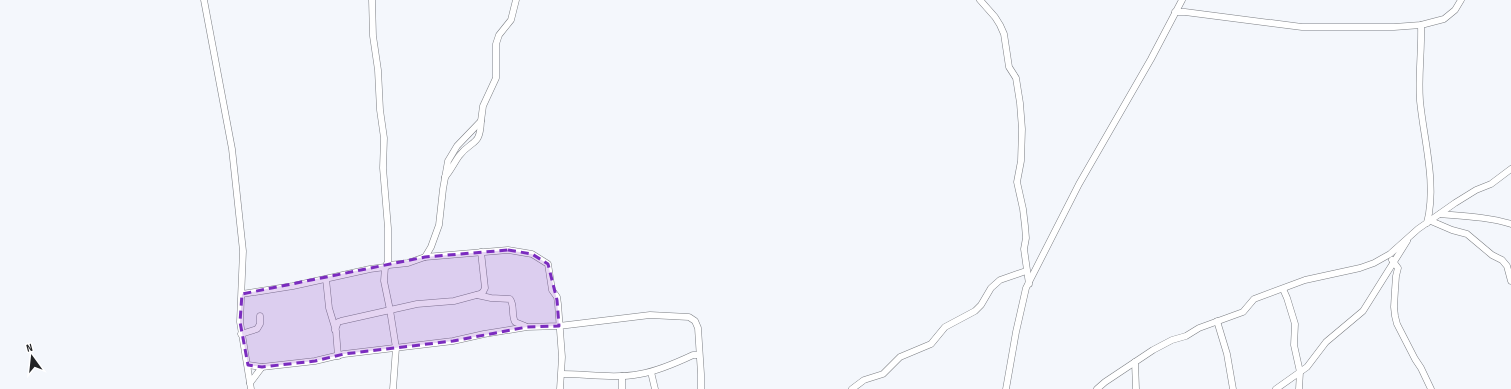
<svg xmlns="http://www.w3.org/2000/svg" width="1511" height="389" viewBox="0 0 1511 389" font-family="'Sofia Sans Condensed',sans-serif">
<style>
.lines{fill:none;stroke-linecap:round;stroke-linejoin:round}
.minor-casing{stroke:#7b7e83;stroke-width:7}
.minor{stroke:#fff;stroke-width:6}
.marked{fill:#7b2cbf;fill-opacity:0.2;stroke:#7b2cbf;stroke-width:3;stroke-dasharray:8 5;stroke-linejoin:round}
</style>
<rect width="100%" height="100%" fill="#f4f7fc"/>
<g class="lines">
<defs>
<g id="minor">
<polyline points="204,0 232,149 243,251 240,322 251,389"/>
<polyline points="980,0 995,17 1000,25 1004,34 1009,67 1016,78 1020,103 1022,129 1021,161 1017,182 1023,209 1025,226 1026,238 1024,249 1029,284"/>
<polyline points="1175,12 1185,12 1302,27 1394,27 1421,25 1444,19 1455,10 1461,0"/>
<path d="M1421,25C1422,50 1418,76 1420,101C1424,141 1437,184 1427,223"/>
<path d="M445,177C451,170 454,163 459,156C472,139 480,147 481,121"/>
<path d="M1440,214C1463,216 1489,217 1511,224"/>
<polyline points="1431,221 1452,230 1467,234 1492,255 1502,260 1507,266 1511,281"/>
<polyline points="425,257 508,250 532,254 548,264 552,290 557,297 558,304 562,357 560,389"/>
<polyline points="1392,260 1398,268 1396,276 1395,290 1394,307 1395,316 1397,324 1415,359 1421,368 1431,389"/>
<polyline points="326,279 329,308 336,331 338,356"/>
<polyline points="1283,289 1287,298 1295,324 1294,345 1300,372 1299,389"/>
<polyline points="242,294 293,286 370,269 385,267 388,262 388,228 383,168 384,138 380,110 378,70 373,36 372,0"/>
<path d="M477,295L491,298L510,299C515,306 511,314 515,322L525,326"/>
<polyline points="1217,321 1227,354 1233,389"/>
<polyline points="335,330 338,322 341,321 417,304 454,301 480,294 483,292 485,288 481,252"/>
<polyline points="241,334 257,329 260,324 260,316"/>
<polyline points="1135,362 1136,389"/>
<polyline points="248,365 262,367 315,361 344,354 453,341 484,334 527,327 559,326 650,315 689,317 695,321 698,328 701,374 701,389"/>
<polyline points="651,372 655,389"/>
<path d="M562,374C587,374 614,379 640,374C658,371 676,363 693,355H699"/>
<polyline points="622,376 622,389"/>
<polyline points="250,383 262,367"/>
<polyline points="393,389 396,348 390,310 384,281 385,267 389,265 408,263 425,257 431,247 439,225 443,189 448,161 457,146 481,121 483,106 496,78 496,44 499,35 511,20 516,0"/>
<polyline points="852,389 864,380 883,374 900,357 931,344 945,327 975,311 981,305 991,288 1000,280 1026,271"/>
<polyline points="1006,389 1016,332 1026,288 1079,184 1151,59 1182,0"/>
<polyline points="1097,389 1105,382 1153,350 1172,340 1186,336 1199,328 1243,312 1254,299 1305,280 1360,268 1374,263 1390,254 1418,229 1455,203 1476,190 1491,184 1511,169"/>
<polyline points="1276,389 1307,367 1326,342 1363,311 1407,241"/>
</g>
</defs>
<use href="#minor" class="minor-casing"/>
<use href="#minor" class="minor"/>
</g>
<path class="marked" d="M508,250L532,254L548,264L557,300L559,326L527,327L453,341L344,354L315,361L262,367L248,365L240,322L242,294L425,257Z"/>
<g transform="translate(32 357) rotate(345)" stroke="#ffffff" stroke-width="3" paint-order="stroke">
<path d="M0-3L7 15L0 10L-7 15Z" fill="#222325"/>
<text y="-6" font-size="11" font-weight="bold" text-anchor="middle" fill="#222325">N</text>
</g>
</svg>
